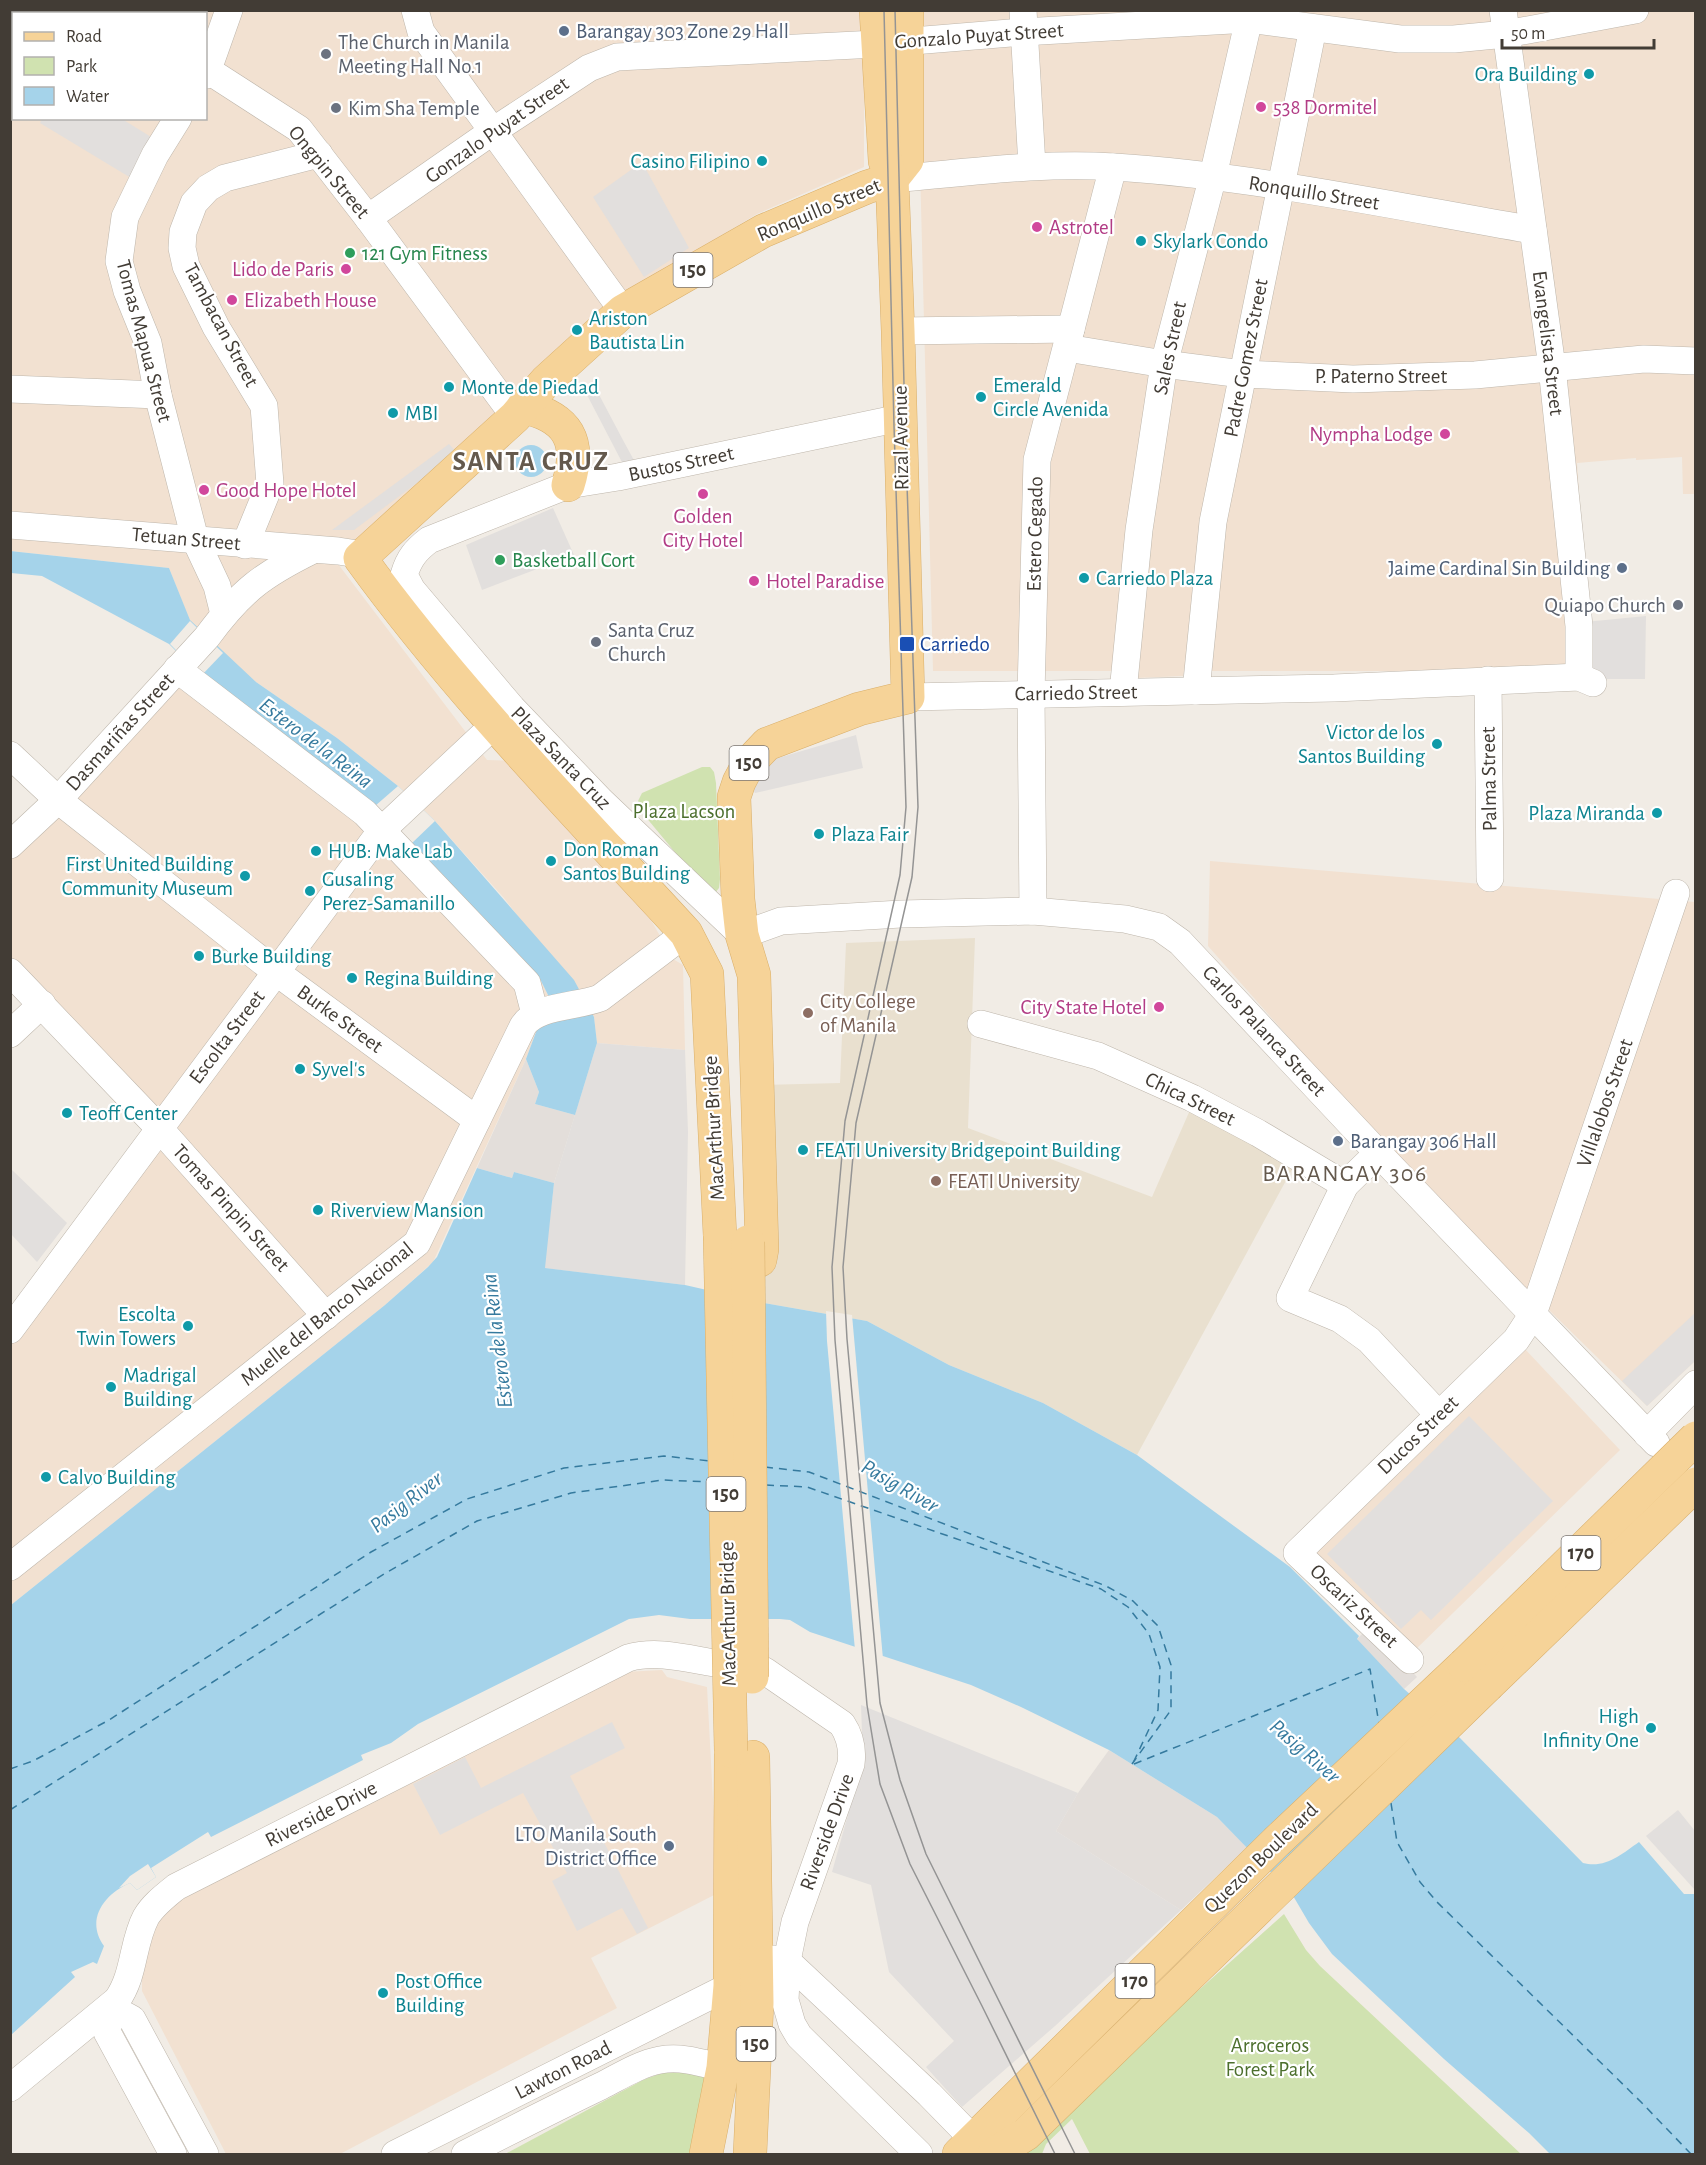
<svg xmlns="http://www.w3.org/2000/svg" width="1706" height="2165" viewBox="0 0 1706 2165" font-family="'Alegreya Sans',sans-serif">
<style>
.commercial{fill:#f2e1d1;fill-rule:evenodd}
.industrial{fill:#e3deda}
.education{fill:#e9e0cf}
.green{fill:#d0e2b0}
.parking{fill:#e2dfdd}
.water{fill:#a5d3ea}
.pier{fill:#f1ece5}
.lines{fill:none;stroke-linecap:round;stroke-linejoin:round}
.ferry{stroke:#357a9e;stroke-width:1.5;stroke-dasharray:8 6;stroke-linecap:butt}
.minor-casing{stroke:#beb6ab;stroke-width:28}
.major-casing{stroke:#d9af6a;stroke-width:34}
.minor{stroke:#fff;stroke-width:27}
.major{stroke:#f6d398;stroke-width:33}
.tram{stroke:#949494;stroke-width:1.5}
.major-bridge-casing{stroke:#d9af6a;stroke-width:34;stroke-linecap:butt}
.major-bridge{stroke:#f6d398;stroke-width:33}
.service-dot{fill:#5c6f8a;stroke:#fff;stroke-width:2}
.worship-dot{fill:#6b7280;stroke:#fff;stroke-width:2}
.culture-dot{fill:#0f9aa8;stroke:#fff;stroke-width:2}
.hotel-dot{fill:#d1479c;stroke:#fff;stroke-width:2}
.leisure-dot{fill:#2e9e5b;stroke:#fff;stroke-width:2}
.transit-dot{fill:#1a4fb4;stroke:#fff;stroke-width:2}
.education-dot{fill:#8d6e63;stroke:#fff;stroke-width:2}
.labels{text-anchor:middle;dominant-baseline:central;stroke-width:4.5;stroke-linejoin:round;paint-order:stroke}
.shield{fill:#fff;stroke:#7b7672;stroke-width:1.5}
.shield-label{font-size:20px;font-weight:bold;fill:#423c35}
.service-label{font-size:21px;fill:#4e5e75;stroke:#fff;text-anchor:start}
.street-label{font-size:21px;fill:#423c35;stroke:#fff}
.worship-label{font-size:21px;fill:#5b616d;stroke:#fff;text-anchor:start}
.culture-label{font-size:21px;fill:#0d838f;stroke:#fff;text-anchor:start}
.hotel-label{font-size:21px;fill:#b23c85;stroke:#fff;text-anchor:start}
.leisure-label{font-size:21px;fill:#27864d;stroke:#fff;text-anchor:start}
.transit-label{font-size:21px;fill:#164399;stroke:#fff;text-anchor:start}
.park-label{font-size:21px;fill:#4c6f2d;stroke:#fff}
.education-label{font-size:21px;fill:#785e54;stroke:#fff;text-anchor:start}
.water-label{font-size:22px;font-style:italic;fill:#357a9e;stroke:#fff}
.quarter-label{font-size:24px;letter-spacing:1.5px;fill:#64594d;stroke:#fff}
.district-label{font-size:27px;font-weight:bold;letter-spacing:1.5px;fill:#64594d;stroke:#fff}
</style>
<rect width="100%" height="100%" fill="#f1ece5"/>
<g class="commercial">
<path d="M11,11H864V167L757,214L634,288L335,560L487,760L514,761L651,920L673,959L683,965L685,1050L597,1043L594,1017L504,898L435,821L398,786L337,738L256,682L223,653L190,621L169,568L11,551ZM14,14H206V118H14Z"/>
<polygon points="916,11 1695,11 1695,494 1683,494 1682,457 1636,460 1636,458 1577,463 1587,616 1564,671 1184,671 1183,676 1135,678 1135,671 933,671"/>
<polygon points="185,660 540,979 549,997 526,1059 433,1262 385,1305 11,1605 11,1330 159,1128 11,972 11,845"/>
<polygon points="1210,861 1695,902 1695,1361 1647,1406 1406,1170 1208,946"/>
<polygon points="1523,1347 1620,1450 1412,1653 1313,1552"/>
<polygon points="662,1670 667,1677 707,1687 718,1893 591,1958 617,2008 340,2154 226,2154 142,1991 142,1967 154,1927 166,1908 186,1893 624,1672"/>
</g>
<g class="industrial">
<polygon points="526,1059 539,1092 535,1104 575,1115 554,1183 514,1172 512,1178 477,1168"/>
<polygon points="1370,1626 1417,1677 1404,1689 1388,1673 1380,1680 1357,1639"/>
<polygon points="1109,1750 1217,1817 1247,1847 1181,1910 1056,1831 1078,1793"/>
</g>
<polygon class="education" points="975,938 968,1128 1152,1197 1190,1110 1295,1164 1137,1455 1043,1403 949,1365 867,1321 764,1303 761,1085 840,1083 846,943"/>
<g class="green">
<polygon points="702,767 710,767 714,772 716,783 720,879 719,888 715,893 703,886 640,810 638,801 642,793"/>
<polygon points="1284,1914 1306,1950 1320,1966 1521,2154 1090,2154 1072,2119 1046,2144 1042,2154 1015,2154"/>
<polygon points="681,2066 711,2075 695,2154 505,2154 643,2080"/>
</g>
<g class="parking">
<polygon points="42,119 122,119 156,140 131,178 40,123"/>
<polygon points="642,162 689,248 644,277 593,197"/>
<polygon points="596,389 624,442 636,464 624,466 586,393"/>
<polygon points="449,444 457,453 354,530 332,530"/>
<polygon points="553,508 574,555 482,590 466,545"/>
<polygon points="1646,616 1645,679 1591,679 1585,622"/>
<polygon points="856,735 863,768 755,793 749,782 761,763"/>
<polygon points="597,1043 685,1050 688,1132 685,1285 544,1268 554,1183"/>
<polygon points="11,1169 67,1223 37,1262 11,1234"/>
<polygon points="1695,1313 1695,1361 1647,1406 1622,1381"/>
<polygon points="1469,1416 1553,1501 1431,1620 1421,1610 1401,1629 1327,1554"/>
<polygon points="861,1705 1078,1793 1056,1831 1181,1910 1055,2026 962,2107 926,2067 954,2041 889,1972 871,1885 832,1872 863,1761"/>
<polygon points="612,1722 625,1748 570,1776 648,1928 637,1934 622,1908 577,1931 552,1881 567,1873 523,1793 440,1835 413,1784 465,1757 481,1788"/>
<polygon points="1678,1810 1695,1831 1695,1890 1646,1836"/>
</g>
<g class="water">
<circle cx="531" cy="461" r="16"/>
<polygon points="10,551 169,568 190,620 256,682 337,738 398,786 435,821 574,980 594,1017 597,1043 575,1115 535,1104 539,1092 526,1059 549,997 540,979 201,676 169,644 42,576 11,573"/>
<path d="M477,1168L512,1178L514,1172L554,1183L545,1268L685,1285L764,1303L867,1321L949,1365L1043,1403L1137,1455L1290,1567L1359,1636L1357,1639L1404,1689L1460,1738L1583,1863C1605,1869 1622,1854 1639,1842L1684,1894H1695V2154H1550L1529,2133L1444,2059L1332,1954L1309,1923L1292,1894L1217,1817L1109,1750L1021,1707L971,1685L810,1632L790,1620L780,1619H690L659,1615L629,1619L418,1724L391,1743L361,1755L363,1760L211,1837L208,1832L151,1868L156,1877L137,1890L130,1883C104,1894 85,1920 104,1946L97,1964L93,1962L71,1972L75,1977L11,2035V1605L385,1305L428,1267L437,1257Z"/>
</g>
<g class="pier">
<polygon points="190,621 223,653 201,676 170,644"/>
<polygon points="398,786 435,821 411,844 375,806"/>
<polygon points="826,1311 852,1315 883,1659 855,1650 827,1341"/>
<polygon points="148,1864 156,1877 137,1890 130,1883 119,1888 130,1876"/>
</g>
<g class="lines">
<g class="ferry">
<polyline points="765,1467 809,1472 1106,1586 1133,1601 1158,1626 1171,1665 1171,1710 1132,1764"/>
<polyline points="766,1485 807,1487 1101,1589 1128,1607 1149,1634 1160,1667 1158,1710 1134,1761"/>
<polyline points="1134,1764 1370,1669 1379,1724"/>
<polyline points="10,1769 33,1761 109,1720 371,1552 467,1499 564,1468 664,1456 710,1461"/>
<polyline points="1391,1803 1397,1842 1420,1882 1437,1902 1641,2102 1691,2154"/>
<polyline points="10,1810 384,1574 477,1521 571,1493 663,1480 710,1482"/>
</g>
<defs>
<g id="minor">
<polyline points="415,10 421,32 623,311"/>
<polyline points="1023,10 1032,166"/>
<polyline points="1503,10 1552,367 1579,626 1579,677"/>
<polyline points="10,58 14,59"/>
<polyline points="206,69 299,129 368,218 515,417"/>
<polyline points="206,75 229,10"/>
<polyline points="178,118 155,155 125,217 119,261 127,291 148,343 158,395 195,539 217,586 224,614"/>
<path d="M892,179C966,173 1040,162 1114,167C1255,176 1394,206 1533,230"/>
<polyline points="368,218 493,131 589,68 617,57 876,44 1023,32 1249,19 1400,39 1454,39 1506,34 1635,10"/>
<polyline points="898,331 1071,329"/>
<polyline points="1067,348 1164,364 1242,374 1353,379 1475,375 1644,359 1696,361"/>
<polyline points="10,389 158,395"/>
<path d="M900,418L618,477L568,485L429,540C416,550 409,558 404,575L412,590L512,708L601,801L742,935L781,921L901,914L1033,911L1125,919L1159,927L1180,942L1378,1153L1656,1443"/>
<polyline points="10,525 338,551 351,553 360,558"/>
<polyline points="245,545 270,484 264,406 216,327 186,266 182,248 183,232 194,203 208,188 225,178 319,154"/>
<polyline points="177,669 365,813 527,983 535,1014"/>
<polyline points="1488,680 1490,878"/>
<polyline points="1196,691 1213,522 1313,28"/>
<polyline points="1123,692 1139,530 1164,364 1213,176 1251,10"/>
<polyline points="908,697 1334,688 1579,677 1593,683"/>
<polyline points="10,755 58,800 276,972 477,1120"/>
<path d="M10,845L58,800L207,637C241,591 262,575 313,550"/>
<polyline points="1033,911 1031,694 1037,460 1113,167"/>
<polyline points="10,972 159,1128 326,1316"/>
<polyline points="981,1024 1098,1056 1192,1098 1258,1133 1345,1185"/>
<polyline points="10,1034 42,1004"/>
<polyline points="1378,1153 1345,1185 1290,1298 1340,1319 1369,1340 1439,1415"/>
<polyline points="10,1330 381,831 509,711"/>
<polyline points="1647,1434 1696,1384"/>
<path d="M10,1567L417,1243L523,1026C536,1005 577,1007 600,998L686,933"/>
<polyline points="1410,1660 1297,1553 1516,1340 1533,1314 1676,893"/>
<path d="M765,1671L842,1724C850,1736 853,1749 851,1764L795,1922L787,1961L785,2000L792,2024L799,2036L919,2154"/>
<polyline points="774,1959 787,1961 929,2094 974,2140"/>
<polyline points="110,2007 132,2019 205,2154"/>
<polyline points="110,2007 107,2032 173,2154"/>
<path d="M10,2088L117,2000C135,1975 132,1943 146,1917C153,1905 165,1896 176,1887L628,1658C656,1650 685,1658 714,1663"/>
<polyline points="395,2154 730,1986"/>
<path d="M465,2154C510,2131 555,2108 601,2086C619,2077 639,2064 660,2060C682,2056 702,2063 723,2068"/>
</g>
<g id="major">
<polyline points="892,179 907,160 907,10"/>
<path d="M523,407C568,417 582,441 568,485"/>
<path d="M720,1236L707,974L686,933C574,811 457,692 360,558L515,417L546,381L623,311L763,231L867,187L892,179"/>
<polyline points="756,1262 760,1260 762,1249 754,975 742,935 738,899 734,797 739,782 749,763 767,744 859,709 908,697 898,331 892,179 885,161 876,10"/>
<polyline points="706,2154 723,2068 730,1986 731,1751"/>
<polyline points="750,2154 757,2003 753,1757"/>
<polyline points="959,2154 1276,1842 1464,1665"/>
<polyline points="994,2154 1026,2134 1487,1686"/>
</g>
</defs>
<use href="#minor" class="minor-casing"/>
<use href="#major" class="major-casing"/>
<use href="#minor" class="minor"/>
<use href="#major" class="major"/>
<g class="tram">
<polyline points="884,10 894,426 906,807 900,875 845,1121 832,1267 835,1340 867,1705 880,1784 910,1864 982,2006 1055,2154"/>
<polyline points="895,10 905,426 918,807 912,877 856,1123 843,1267 847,1339 880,1703 900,1780 926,1854 1075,2154"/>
</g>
<defs>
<g id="major-bridge">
<polyline points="720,1236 731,1751"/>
<polyline points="748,1242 752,1677"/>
<polyline points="1464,1665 1696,1438"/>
<polyline points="1487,1686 1696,1484"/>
</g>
</defs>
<use href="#major-bridge" class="major-bridge-casing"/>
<use href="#major-bridge" class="major-bridge"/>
</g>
<g class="service-dot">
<circle cx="564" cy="31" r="6"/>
<circle cx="1622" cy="568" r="6"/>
<circle cx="1338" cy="1141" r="6"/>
<circle cx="669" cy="1846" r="6"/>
</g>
<g class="worship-dot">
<circle cx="326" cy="54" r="6"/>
<circle cx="336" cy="108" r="6"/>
<circle cx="1678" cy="605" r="6"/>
<circle cx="596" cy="642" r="6"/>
</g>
<g class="culture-dot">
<circle cx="1589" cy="74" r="6"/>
<circle cx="762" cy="161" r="6"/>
<circle cx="1141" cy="241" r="6"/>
<circle cx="577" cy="330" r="6"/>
<circle cx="449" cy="387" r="6"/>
<circle cx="981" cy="397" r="6"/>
<circle cx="393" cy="413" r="6"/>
<circle cx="1084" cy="578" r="6"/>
<circle cx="1437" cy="744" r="6"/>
<circle cx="1657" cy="813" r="6"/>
<circle cx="819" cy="834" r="6"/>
<circle cx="316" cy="851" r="6"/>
<circle cx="551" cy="861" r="6"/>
<circle cx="245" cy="876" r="6"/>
<circle cx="310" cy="891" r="6"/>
<circle cx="199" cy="956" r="6"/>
<circle cx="352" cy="978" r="6"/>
<circle cx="300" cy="1069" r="6"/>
<circle cx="67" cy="1113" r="6"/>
<circle cx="803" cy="1150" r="6"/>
<circle cx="318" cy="1210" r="6"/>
<circle cx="188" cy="1326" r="6"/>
<circle cx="111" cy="1387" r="6"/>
<circle cx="46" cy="1477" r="6"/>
<circle cx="1651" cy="1728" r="6"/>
<circle cx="383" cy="1993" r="6"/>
</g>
<g class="hotel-dot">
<circle cx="1261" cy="107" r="6"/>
<circle cx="1037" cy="227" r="6"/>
<circle cx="346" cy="269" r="6"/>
<circle cx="232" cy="300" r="6"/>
<circle cx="1445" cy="434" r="6"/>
<circle cx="204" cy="490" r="6"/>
<circle cx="703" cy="494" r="6"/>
<circle cx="754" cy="581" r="6"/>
<circle cx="1159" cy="1007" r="6"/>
</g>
<g class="leisure-dot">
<circle cx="350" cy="253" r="6"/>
<circle cx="500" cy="560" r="6"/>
</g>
<rect class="transit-dot" x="899" y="636" width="16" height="16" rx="3"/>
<g class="education-dot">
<circle cx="808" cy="1013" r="6"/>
<circle cx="936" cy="1181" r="6"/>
</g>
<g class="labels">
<g class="shield">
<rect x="673.5" y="253" width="39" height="34" rx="4.5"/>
<rect x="729.5" y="746" width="39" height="34" rx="4.5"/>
<rect x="706.5" y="1477" width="39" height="34" rx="4.5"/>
<rect x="1561.5" y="1536" width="39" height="34" rx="4.5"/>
<rect x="1115.5" y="1964" width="39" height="34" rx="4.5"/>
<rect x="736.5" y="2027" width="39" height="34" rx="4.5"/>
</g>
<g class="shield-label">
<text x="693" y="270">150</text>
<text x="749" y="763">150</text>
<text x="726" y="1494">150</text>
<text x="1581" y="1553">170</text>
<text x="1135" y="1981">170</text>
<text x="756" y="2044">150</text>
</g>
<g class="service-label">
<text x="576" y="31">Barangay 303 Zone 29 Hall</text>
<text x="1610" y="568" text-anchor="end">Jaime Cardinal Sin Building</text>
<text x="1350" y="1141">Barangay 306 Hall</text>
<text x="657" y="1834" text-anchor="end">LTO Manila South<tspan x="657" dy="24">District Office</tspan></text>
</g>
<g class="street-label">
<text transform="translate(979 36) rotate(-4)">Gonzalo Puyat Street</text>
<text transform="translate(497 130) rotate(-35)">Gonzalo Puyat Street</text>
<text transform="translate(329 172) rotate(50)">Ongpin Street</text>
<text transform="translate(1314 193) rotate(9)">Ronquillo Street</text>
<text transform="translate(819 210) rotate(-23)">Ronquillo Street</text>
<text transform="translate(221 325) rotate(62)">Tambacan Street</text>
<text transform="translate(144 341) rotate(75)">Tomas Mapua Street</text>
<text transform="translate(1548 343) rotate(83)">Evangelista Street</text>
<text transform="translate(1170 348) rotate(-78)">Sales Street</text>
<text transform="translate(1246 358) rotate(-79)">Padre Gomez Street</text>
<text x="1381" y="376">P. Paterno Street</text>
<text transform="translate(901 438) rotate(-91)">Rizal Avenue</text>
<text transform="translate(681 464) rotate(-12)">Bustos Street</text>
<text transform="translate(1035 534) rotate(-89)">Estero Cegado</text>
<text transform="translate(186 539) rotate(5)">Tetuan Street</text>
<text transform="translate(1076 693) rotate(-1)">Carriedo Street</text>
<text transform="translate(120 732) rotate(-48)">Dasmariñas Street</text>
<text transform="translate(561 758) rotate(46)">Plaza Santa Cruz</text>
<text transform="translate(1489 779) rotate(-91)">Palma Street</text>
<text transform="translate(340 1019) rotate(36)">Burke Street</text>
<text transform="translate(1264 1031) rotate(47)">Carlos Palanca Street</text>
<text transform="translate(227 1037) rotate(-53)">Escolta Street</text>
<text transform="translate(1190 1099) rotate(26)">Chica Street</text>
<text transform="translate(1605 1103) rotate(-71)">Villalobos Street</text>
<text transform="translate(714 1128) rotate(-93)">MacArthur Bridge</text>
<text transform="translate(231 1208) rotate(48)">Tomas Pinpin Street</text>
<text transform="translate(327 1314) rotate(-39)">Muelle del Banco Nacional</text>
<text transform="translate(1418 1435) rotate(-44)">Ducos Street</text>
<text transform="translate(1354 1606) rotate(43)">Oscariz Street</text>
<text transform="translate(728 1614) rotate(-91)">MacArthur Bridge</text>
<text transform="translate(321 1814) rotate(-27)">Riverside Drive</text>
<text transform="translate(827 1832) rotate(-70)">Riverside Drive</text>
<text transform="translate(1261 1858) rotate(-44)">Quezon Boulevard</text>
<text transform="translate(563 2070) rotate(-27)">Lawton Road</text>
</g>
<g class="worship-label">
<text x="338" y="42">The Church in Manila<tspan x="338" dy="24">Meeting Hall No.1</tspan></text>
<text x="348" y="108">Kim Sha Temple</text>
<text x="1666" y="605" text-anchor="end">Quiapo Church</text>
<text x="608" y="630">Santa Cruz<tspan x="608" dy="24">Church</tspan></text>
</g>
<g class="culture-label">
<text x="1577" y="74" text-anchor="end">Ora Building</text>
<text x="750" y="161" text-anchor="end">Casino Filipino</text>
<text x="1153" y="241">Skylark Condo</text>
<text x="589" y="318">Ariston<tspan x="589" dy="24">Bautista Lin</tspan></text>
<text x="993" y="385">Emerald<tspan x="993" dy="24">Circle Avenida</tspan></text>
<text x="461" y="387">Monte de Piedad</text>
<text x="405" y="413">MBI</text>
<text x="1096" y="578">Carriedo Plaza</text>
<text x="1425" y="732" text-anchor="end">Victor de los<tspan x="1425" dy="24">Santos Building</tspan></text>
<text x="1645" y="813" text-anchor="end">Plaza Miranda</text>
<text x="831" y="834">Plaza Fair</text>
<text x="563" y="849">Don Roman<tspan x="563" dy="24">Santos Building</tspan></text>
<text x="328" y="851">HUB: Make Lab</text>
<text x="233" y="864" text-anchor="end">First United Building<tspan x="233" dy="24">Community Museum</tspan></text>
<text x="322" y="879">Gusaling<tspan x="322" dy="24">Perez-Samanillo</tspan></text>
<text x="211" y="956">Burke Building</text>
<text x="364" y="978">Regina Building</text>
<text x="312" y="1069">Syvel's</text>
<text x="79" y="1113">Teoff Center</text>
<text x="815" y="1150">FEATI University Bridgepoint Building</text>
<text x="330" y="1210">Riverview Mansion</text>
<text x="176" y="1314" text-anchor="end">Escolta<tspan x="176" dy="24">Twin Towers</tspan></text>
<text x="123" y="1375">Madrigal<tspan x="123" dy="24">Building</tspan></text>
<text x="58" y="1477">Calvo Building</text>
<text x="1639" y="1716" text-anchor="end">High<tspan x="1639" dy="24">Infinity One</tspan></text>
<text x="395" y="1981">Post Office<tspan x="395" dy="24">Building</tspan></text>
</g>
<g class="hotel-label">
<text x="1273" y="107">538 Dormitel</text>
<text x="1049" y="227">Astrotel</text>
<text x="334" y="269" text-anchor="end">Lido de Paris</text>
<text x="244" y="300">Elizabeth House</text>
<text x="1433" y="434" text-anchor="end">Nympha Lodge</text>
<text x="216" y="490">Good Hope Hotel</text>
<text x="703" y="516" text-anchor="middle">Golden<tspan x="703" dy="24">City Hotel</tspan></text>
<text x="766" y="581">Hotel Paradise</text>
<text x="1147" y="1007" text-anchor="end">City State Hotel</text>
</g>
<g class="leisure-label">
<text x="362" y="253">121 Gym Fitness</text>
<text x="512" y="560">Basketball Cort</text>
</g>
<g class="transit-label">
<text x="920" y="644">Carriedo</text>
</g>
<g class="park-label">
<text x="684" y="811">Plaza Lacson</text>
<text x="1270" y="2045">Arroceros<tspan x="1270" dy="24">Forest Park</tspan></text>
</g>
<g class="education-label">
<text x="820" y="1001">City College<tspan x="820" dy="24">of Manila</tspan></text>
<text x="948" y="1181">FEATI University</text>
</g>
<g class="water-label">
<text transform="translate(316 743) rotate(37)">Estero de la Reina</text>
<text transform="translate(497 1341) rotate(-97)">Estero de la Reina</text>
<text transform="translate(900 1486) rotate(30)">Pasig River</text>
<text transform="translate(406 1502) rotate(-38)">Pasig River</text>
<text transform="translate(1305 1751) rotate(41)">Pasig River</text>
</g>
<g class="quarter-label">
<text x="1345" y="1174">BARANGAY 306</text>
</g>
<g class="district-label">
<text x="531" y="461">SANTA CRUZ</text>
</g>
</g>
<rect width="1706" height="2165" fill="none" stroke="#423c35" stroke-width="24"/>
<rect x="12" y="12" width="195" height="108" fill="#ffffff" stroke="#b3b1ae" stroke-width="1.5"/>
<rect x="24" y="32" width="30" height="9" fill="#f6d398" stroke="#b3b1ae" stroke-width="1.5"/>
<text x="66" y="42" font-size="18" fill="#423c35">Road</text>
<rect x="24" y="57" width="30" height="18" fill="#d0e2b0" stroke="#b3b1ae" stroke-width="1.5"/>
<text x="66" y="72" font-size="18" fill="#423c35">Park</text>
<rect x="24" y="87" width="30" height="18" fill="#a5d3ea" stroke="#b3b1ae" stroke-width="1.5"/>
<text x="66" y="102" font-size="18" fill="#423c35">Water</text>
<path d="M1502 39v9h152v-9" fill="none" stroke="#423c35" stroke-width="3"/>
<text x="1511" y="39" font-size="18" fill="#423c35" stroke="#ffffff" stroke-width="4.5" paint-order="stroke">50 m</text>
</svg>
